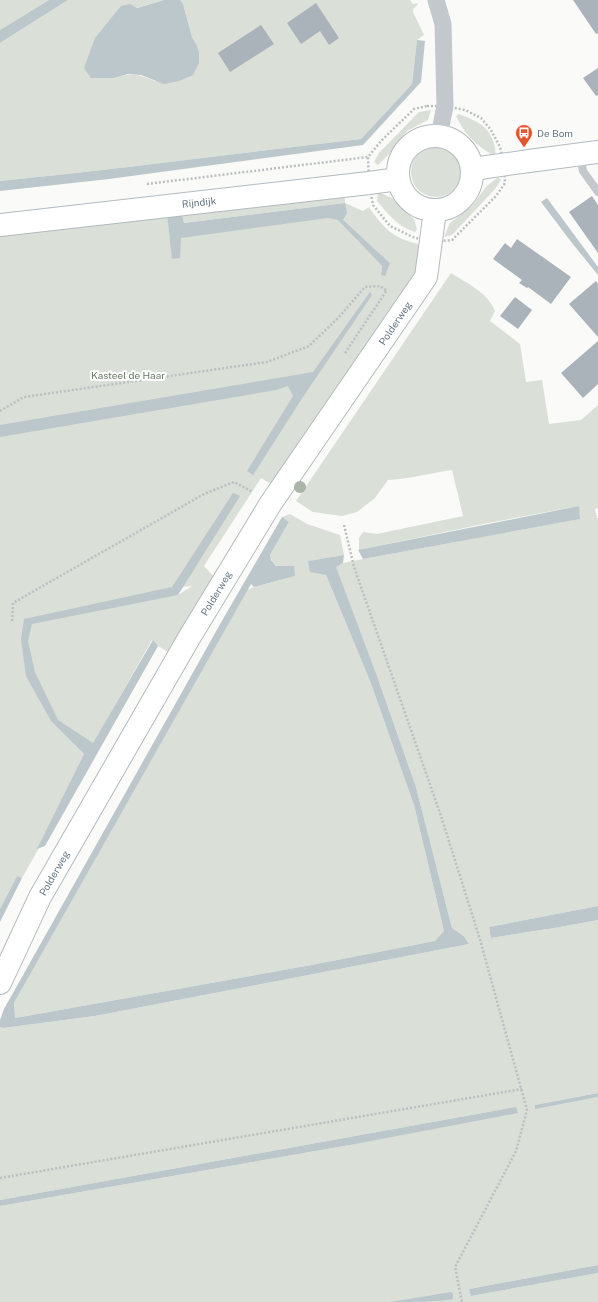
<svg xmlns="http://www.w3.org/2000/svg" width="598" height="1302" viewBox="0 0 598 1302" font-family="'Public Sans',sans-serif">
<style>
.green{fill:#dadfd7;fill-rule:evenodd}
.water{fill:#bbc7cb}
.building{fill:#aab3b9}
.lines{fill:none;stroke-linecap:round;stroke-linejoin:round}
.secondary-casing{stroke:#b3babf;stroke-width:24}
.path{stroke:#bbbfc2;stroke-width:2.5;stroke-dasharray:2 2;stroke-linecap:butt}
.lane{stroke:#c3c8cc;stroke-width:8}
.street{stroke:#c3c8cc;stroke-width:17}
.secondary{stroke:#fff;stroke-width:22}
.tree{fill:#aab4a7}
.labels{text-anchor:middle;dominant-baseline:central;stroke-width:4;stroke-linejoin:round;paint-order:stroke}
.poi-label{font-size:10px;fill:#657683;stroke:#fff;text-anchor:start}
.street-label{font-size:10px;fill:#657683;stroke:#fff}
.park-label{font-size:10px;fill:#687a64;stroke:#fff}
</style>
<rect width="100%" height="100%" fill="#fafaf8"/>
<g class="green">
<polygon points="0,0 49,0 0,30"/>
<path d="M68,0H164L136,8L114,78C133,72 137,74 155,81L196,44L192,37L183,4L180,0H410L413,4L419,3L413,9V12L424,35L417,40L412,84L361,139C241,153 121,169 0,181V43Z"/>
<polygon points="431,110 428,120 407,131 391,152 378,165 374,162 379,153 419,112"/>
<path d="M459,114C467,117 477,121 484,127C491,133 497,147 495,156C476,146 465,135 456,116Z"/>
<circle cx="436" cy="172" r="25"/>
<polygon points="498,177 501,180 495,189 452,235 444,237 450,223 472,206 486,187"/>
<path d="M378,192L392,198L414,219L417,229L415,232C398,227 388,214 377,201Z"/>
<path d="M345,193V203L363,211L369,207C383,228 393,238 418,244L422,250L418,267L412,281L274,486L261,478L204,566L216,579L173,655L158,646L152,640L93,744L78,734L73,743L84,754L38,849L39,848L22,878L17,876L0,909V235L167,215L170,239L346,215L345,203L184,223L182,215ZM359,235L390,263L381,275L382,266L356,239ZM239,496L182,587L192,586L178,595L156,591L173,587Z"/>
<path d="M451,273C468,284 487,292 495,311L490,321L520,344L526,382L542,380L549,424L581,420L598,405V508L595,509L597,518H598V906L489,927L491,938L560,927L598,920V1093L535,1105L536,1108L598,1097V1265L469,1289L471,1296L598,1273V1302H0V1206L350,1145L516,1107L0,1200V1027L3,1028L95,1016L469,944L464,936L452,928L416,787L377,676L335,566L343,563L363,559L579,519V506L488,523L359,550V538L363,532L377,534L463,516L452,470C430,473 409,479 388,480L375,498L357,512L342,516L313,512L296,501Z"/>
<path d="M290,514L307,524L340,535L344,555L309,561L326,575L370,681L414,805L444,931L435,941L306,966L15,1018L14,1003L247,590L254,587L295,576C286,571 272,567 270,555L289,522L282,517Z"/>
</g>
<g class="water">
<polygon points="49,0 68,0 0,43 0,30"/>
<polygon points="164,0 180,0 183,4 192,37 196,44 199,52 199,63 193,75 179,81 164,84 141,75 128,74 114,78 91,78 84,68 95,38 121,6 130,4 137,8"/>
<path d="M417,40L425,41L421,82L363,145L109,179L0,191V181C121,169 241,153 361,139L412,84Z"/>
<polygon points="547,198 598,267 598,275 572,243 541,202"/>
<polygon points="345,203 347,213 343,220 390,263 385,276 381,275 382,266 338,220 328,218 181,238 180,258 172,259 167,215 182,215 184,223"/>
<polygon points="370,292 372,295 301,400 253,475 247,471 293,396 288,386 276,390 0,437 0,425 313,372"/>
<polygon points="233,493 240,496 178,595 32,624 28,641 35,672 58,720 93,743 153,640 158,646 45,846 37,849 84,754 51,721 26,676 21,639 24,619 172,587"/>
<polygon points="579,506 580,519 363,559 358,550"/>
<polygon points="282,517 289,522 270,555 271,560 276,566 294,566 295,576 254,587 251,584 14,1003 15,1018 306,966 435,941 444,931 414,805 370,681 326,575 310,572 308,561 344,555 343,563 336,567 377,676 416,787 452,928 464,936 469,944 95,1016 3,1028 0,1027 0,1020 4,1009 223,619"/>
<polygon points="17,876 22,878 0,922 0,909"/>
<polygon points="598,906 598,920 560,927 491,938 489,927"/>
<polygon points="598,1093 598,1097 535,1109 535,1105"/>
<polygon points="516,1107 518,1113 350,1145 0,1206 0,1200"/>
<polygon points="598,1265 598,1273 471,1296 469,1289"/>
<path d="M451,1292L453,1294V1299C439,1302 408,1302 391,1302Z"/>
</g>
<g class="building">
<polygon points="573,0 598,0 598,33 596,34"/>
<polygon points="316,3 339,38 329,45 320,31 301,44 287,23"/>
<polygon points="261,25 274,44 230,72 218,53"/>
<polygon points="598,68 598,95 596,96 583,78"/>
<polygon points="592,196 598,205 598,253 569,212"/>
<polygon points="517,239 571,277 551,304 528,287 527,288 519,283 522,280 493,259 505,243 511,248"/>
<polygon points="596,281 598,284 598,337 569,304"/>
<polygon points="515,297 532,310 518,329 500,316"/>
<polygon points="598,341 598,384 583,398 561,373"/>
</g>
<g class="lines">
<defs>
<g id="secondary">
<circle cx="435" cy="173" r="37"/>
<polyline points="473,169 529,161 598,152"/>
<polyline points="0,225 369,183 398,179"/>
<polyline points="0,983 40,897 189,638 271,503 426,277 435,211"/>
</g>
</defs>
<use href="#secondary" class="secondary-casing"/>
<g class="path">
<polygon points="427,106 445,106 465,110 481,118 491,130 500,147 504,165 505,183 496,196 452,240 430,242 413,237 390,226 373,205 369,183 368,157 381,141 414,109"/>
<polyline points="147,184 368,157"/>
<polyline points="345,353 387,290"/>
<polyline points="0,411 24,397 267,362 309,346 338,318 365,287 380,286 387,291"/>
<polyline points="344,525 354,567 441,816 479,936 527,1110 516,1151 455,1267 462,1302"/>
<polyline points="12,621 13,603 204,494 234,482 253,492"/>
<polyline points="0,1178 522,1089"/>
</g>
<polyline class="lane" points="580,155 583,171 598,192"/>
<polyline class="street" points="436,0 443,24 445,106 439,136"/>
<use href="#secondary" class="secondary"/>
</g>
<circle class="tree" cx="300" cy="487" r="6"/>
<defs>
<symbol id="bus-pin" viewBox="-11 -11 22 30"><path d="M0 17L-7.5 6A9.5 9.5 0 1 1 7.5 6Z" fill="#e4572e" stroke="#fff"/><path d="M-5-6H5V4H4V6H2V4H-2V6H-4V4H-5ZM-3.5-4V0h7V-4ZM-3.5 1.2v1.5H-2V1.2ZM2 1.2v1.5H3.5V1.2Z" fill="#fff"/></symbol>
</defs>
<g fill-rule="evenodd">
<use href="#bus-pin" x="514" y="123" width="20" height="27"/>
</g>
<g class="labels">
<g class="poi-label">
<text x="537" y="133">De Bom</text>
</g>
<g class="street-label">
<text transform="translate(199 202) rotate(-6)">Rijndijk</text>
<text transform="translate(395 323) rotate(-56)">Polderweg</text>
<text transform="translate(216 593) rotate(-59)">Polderweg</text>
<text transform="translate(54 873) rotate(-60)">Polderweg</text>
</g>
<g class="park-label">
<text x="128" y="375">Kasteel de Haar</text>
</g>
</g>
</svg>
